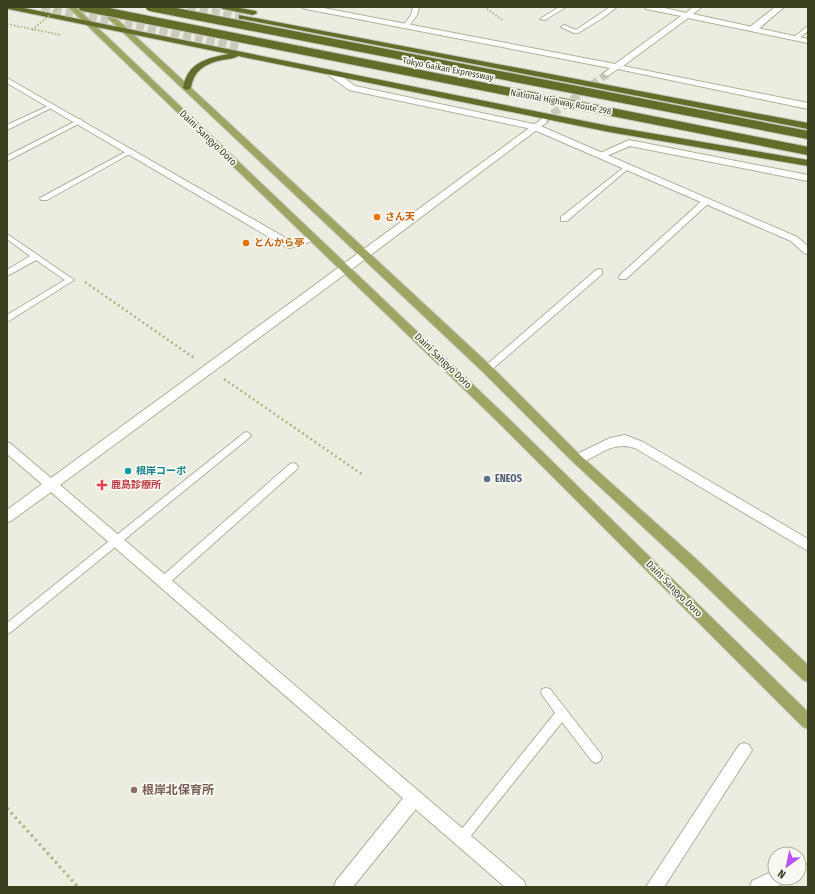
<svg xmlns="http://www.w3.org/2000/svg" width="815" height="894" viewBox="0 0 815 894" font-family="'Fira Sans Condensed','Noto Sans JP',sans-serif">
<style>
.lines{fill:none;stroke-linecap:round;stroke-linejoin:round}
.secondary-tunnel{stroke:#cac9ba;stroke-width:8;stroke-dasharray:8 4;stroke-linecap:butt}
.highway-tunnel{stroke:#cac9ba;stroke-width:8;stroke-dasharray:8 4;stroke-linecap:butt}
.lane-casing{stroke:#b1b19f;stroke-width:2}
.street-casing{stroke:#b1b19f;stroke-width:2}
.secondary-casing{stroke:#b0b096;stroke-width:2}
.primary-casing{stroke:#c8c9c1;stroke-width:2}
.highway-casing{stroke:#c8c9c1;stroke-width:2}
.path-far2{stroke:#b0b27f;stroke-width:2;stroke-dasharray:1.5 2;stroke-linecap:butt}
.path-far1{stroke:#b0b27f;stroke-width:2.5;stroke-dasharray:2 3;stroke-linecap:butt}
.path{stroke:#b0b27f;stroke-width:3;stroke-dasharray:2.5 3.5;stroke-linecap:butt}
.lane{fill:#fff;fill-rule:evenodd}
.street{fill:#fff;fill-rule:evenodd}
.secondary{fill:#fff;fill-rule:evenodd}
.primary{fill:#9ea562;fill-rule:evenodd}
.highway{fill:#626d2a;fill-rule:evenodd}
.highway-bridge-casing{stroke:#c8c9c1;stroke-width:10;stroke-linecap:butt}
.path-bridge{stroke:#b0b27f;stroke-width:2;stroke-dasharray:1.5 2;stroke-linecap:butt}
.highway-bridge{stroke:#626d2a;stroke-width:8}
.food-dot{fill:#e8710a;stroke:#f9f8f2;stroke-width:1.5}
.culture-dot{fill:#0f9aa8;stroke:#f9f8f2;stroke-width:1.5}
.service-dot{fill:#5c6f8a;stroke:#f9f8f2;stroke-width:1.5}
.health-dot{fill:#e0444e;stroke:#f9f8f2;stroke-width:1.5}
.education-dot{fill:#8d6e63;stroke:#f9f8f2;stroke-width:1.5}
.labels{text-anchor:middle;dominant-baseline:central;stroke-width:3.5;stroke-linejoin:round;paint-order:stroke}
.far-street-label{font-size:9px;fill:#3c3e20;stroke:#f9f8f2}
.street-label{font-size:10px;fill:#3c3e20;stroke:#f9f8f2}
.food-label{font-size:10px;font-weight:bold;fill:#c56008;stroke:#f9f8f2;text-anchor:start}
.culture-label{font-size:10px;font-weight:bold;fill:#0d838f;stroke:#f9f8f2;text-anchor:start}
.service-label{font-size:10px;font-weight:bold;fill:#4e5e75;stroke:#f9f8f2;text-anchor:start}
.health-label{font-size:10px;font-weight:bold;fill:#be3a42;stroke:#f9f8f2;text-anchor:start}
.near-education-label{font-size:12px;font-weight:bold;fill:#785e54;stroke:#f9f8f2;text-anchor:start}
</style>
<rect width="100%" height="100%" fill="#edece1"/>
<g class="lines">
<polyline class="secondary-tunnel" points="543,121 607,74"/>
<g class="highway-tunnel">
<polyline points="42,7 240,47"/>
<polyline points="188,7 242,17"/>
</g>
<defs>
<g id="lane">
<polygon points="413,7 419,7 417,15 408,27 404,27 403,26 411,15"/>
<polygon points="559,7 566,7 545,20 540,19"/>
<polygon points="610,7 617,7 604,17 578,33 574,33 561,27 564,25 576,30"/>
<polygon points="808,26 808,31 797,40 793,40 793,38"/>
<polygon points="50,105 55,106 7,130 7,125"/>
<polygon points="80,119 83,121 82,122 7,161 7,156"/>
<polygon points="131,149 134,151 133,152 47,200 41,200 40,198"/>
<polygon points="627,165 630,167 629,168 567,221 561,221 561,217"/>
<polygon points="704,199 710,199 711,201 626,279 620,279 619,277 620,275"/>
<polygon points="7,234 74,280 7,322 7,315 65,280 36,260 7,276 7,270 30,256 7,239"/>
<polygon points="599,269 602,270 602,274 490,371 484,371 483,369 484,367 596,270"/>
<polygon points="247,432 251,435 250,437 11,632 7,634 7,623 244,433"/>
<polygon points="293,463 296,464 298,467 296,470 168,584 164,585 160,584 159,581 160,578 290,464"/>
<polygon points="546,688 550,689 600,753 602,757 600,761 596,763 592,761 562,722 465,843 461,845 457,843 455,839 457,835 555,713 541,693 542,689"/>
</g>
<g id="street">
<polygon points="775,7 784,7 756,31 750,31 750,27"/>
<polygon points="327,70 333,70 355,86 538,125 797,237 808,246 808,254 804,253 791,241 532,129 349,90 327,74"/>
<polygon points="7,78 291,241 313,235 318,238 316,240 290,248 286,247 7,83"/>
<path d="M625,435L643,442L808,539V551L635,448C611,440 599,457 577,464L573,462L571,459L573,456L610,438Z"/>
<polygon points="744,743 749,745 752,750 749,755 664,887 646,887 739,745"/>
<polygon points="414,790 420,792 422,798 420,804 353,887 334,887 336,881 408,792"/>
<polygon points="775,870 775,878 784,878 782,884 775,887 750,887 752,881"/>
</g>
<g id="secondary">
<polygon points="302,7 318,7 615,64 681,16 646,9 645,7 660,7 686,13 693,7 702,7 693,14 808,39 808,43 688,18 623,66 808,103 808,109 618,69 607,76 603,74 610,68 306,9"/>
<polygon points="543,118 546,119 547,121 546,123 368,257 60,485 524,881 526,887 505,887 51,492 11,521 7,522 7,510 42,484 7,454 7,442 11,444 51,478"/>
<polygon points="629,140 808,175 808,181 630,146 604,157 598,157 596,155"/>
</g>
<g id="primary">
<polygon points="68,7 76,7 506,416 808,712 808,729 803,727 498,422"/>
<polygon points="96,7 104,7 491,366 581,456 695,558 808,665 808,682 803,680 685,566 573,462 483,372"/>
</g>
<g id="highway">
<path d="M7,7H19L609,126L808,160V166L609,132L238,56C234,59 228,59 222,60C205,64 194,70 191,88L187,90L183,88C187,63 206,58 229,54L8,9Z"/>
<polygon points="219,7 234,7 256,11 257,13 253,15 223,9"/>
<polygon points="239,15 808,123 808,129 242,19 239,19"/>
</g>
</defs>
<use href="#lane" class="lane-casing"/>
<use href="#street" class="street-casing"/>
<use href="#secondary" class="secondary-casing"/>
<use href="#primary" class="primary-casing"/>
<use href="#highway" class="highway-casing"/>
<g class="path-far2">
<polyline points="484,7 504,21"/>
<polyline points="7,24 61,35"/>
</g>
<g class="path-far1">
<polyline points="85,282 194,358"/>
<polyline points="224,379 363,475"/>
</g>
<g class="path">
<polyline points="7,808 78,887"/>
<polyline points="799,867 808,863"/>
</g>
<use href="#lane" class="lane"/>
<use href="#street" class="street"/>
<use href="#secondary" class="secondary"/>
<use href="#primary" class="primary"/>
<use href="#highway" class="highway"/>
<defs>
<g id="highway-bridge">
<polyline points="83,7 808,151"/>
<polyline points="150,7 808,135"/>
</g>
</defs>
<use href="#highway-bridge" class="highway-bridge-casing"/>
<polyline class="path-bridge" points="32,30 59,7"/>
<use href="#highway-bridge" class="highway-bridge"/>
</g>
<g class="food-dot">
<circle cx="377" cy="217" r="4"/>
<circle cx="246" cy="243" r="4"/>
</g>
<circle class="culture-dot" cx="128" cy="471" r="4"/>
<circle class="service-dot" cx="487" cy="479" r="4"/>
<path class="health-dot" d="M100 479h4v4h4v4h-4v4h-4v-4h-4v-4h4z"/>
<circle class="education-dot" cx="134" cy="790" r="4"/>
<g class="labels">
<g class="far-street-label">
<text transform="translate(448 69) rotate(11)">Tokyo Gaikan Expressway</text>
<text transform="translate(561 102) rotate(11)">National Highway Route 298</text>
</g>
<g class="street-label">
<text transform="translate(208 138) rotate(44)">Daini Sangyo Doro</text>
<text transform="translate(443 361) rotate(44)">Daini Sangyo Doro</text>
<text transform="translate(674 589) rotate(45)">Daini Sangyo Doro</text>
</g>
<g class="food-label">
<text x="385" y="217">さん天</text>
<text x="254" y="243">とんから亭</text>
</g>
<g class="culture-label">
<text x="136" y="471">根岸コーポ</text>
</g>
<g class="service-label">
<text x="495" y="479">ENEOS</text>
</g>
<g class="health-label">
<text x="111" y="485">鹿島診療所</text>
</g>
<g class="near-education-label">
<text x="142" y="790">根岸北保育所</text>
</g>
</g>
<rect width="815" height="894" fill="none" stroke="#3c3e20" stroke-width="16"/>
<g transform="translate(787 866) rotate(213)"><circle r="19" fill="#f9f8f2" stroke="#adae9e"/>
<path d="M0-3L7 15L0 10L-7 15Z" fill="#b850fb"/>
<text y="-6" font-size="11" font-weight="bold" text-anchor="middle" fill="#3c3e20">N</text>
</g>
</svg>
